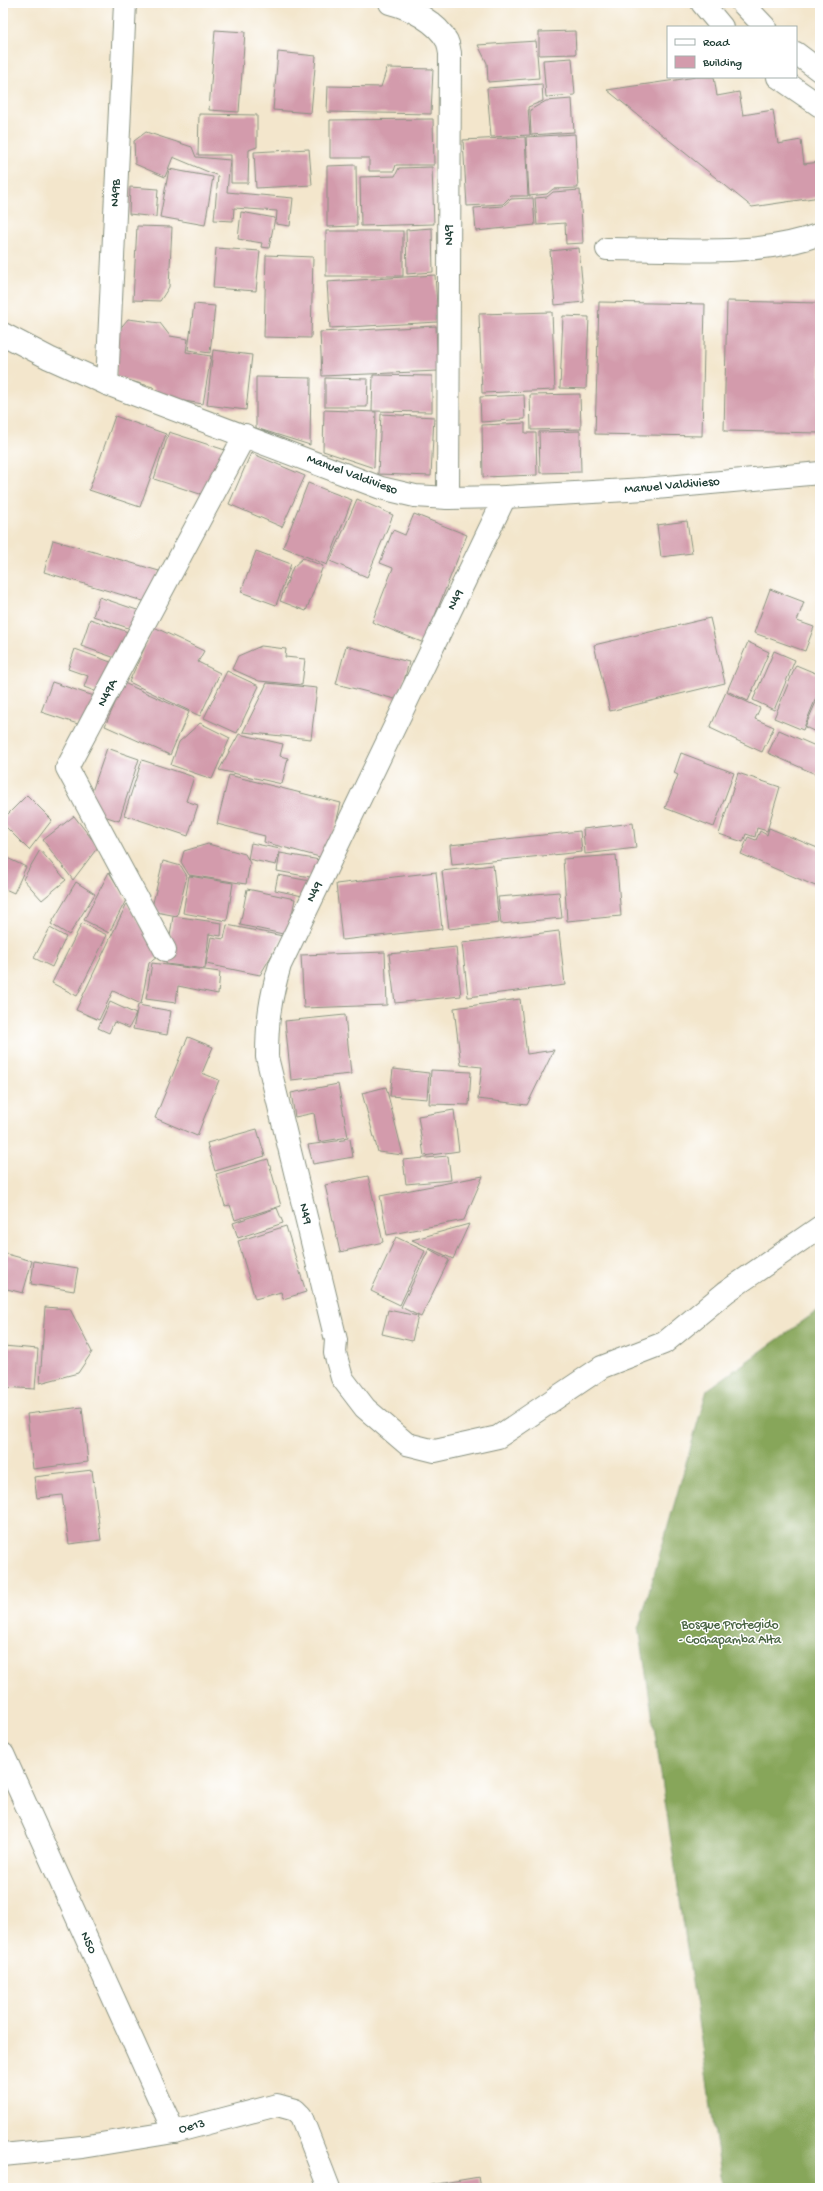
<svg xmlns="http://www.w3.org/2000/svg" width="823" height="2191" viewBox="0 0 823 2191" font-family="'Gochi Hand',sans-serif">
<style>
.forest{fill:#87a65a;stroke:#537247}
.building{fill:#d39bac}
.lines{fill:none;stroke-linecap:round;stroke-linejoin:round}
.minor-casing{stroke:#899280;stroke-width:24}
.minor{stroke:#fff;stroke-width:22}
.labels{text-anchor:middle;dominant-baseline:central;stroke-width:3;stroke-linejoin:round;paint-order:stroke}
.street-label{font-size:13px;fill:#1f3d34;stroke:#fff}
.park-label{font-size:13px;fill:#496443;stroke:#fff}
</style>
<rect width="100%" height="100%" fill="#fff"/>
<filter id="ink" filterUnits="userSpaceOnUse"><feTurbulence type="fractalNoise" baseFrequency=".025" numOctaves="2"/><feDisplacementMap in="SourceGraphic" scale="8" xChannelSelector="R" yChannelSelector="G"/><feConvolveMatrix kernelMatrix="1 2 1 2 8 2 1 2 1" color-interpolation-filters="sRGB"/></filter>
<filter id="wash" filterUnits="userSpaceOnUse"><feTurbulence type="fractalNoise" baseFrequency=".012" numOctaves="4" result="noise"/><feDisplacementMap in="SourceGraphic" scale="16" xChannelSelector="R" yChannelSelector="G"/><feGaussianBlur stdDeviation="0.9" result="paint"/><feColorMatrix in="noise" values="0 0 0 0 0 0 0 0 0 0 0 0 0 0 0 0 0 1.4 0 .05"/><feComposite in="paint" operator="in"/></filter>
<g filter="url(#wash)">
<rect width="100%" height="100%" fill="#f3e6cc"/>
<polygon class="forest" points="820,1309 820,2188 723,2188 639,1627 707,1390"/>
<g id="blocks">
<g class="building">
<polygon points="215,30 245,32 239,112 209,110"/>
<polygon points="575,31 576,54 539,55 539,32"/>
<polygon points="536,41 539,78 488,82 487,63 478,45"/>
<polygon points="278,52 316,56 311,113 273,110"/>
<polygon points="572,58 575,95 546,97 543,60"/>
<polygon points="387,68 433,69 431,114 327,112 328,86 381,87"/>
<polygon points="696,77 714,77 717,96 739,92 743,115 773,110 778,144 801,140 804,164 820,162 820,197 752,207 607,90"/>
<polygon points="542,84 543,101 528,107 530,135 491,137 487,88"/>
<polygon points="572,99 574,132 531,135 530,110 546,101"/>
<polygon points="199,114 257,115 257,147 249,150 248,183 231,183 231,155 198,155"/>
<polygon points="433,119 434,165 396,165 394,171 369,171 369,158 330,158 330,120"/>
<polygon points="146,132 192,147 196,157 230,160 227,192 293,198 290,226 276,224 277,211 234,208 233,221 214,220 218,176 173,157 165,177 135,164 134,141"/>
<polygon points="575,134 578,188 553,189 547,194 529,196 526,137"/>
<polygon points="525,137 528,196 511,196 503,204 467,206 463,140"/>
<polygon points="309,149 312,185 256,188 254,152"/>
<polygon points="356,165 357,226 327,227 327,166"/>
<polygon points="432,167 434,224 361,226 360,177 395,176 399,168"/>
<polygon points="169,169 213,177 205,225 160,217"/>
<polygon points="130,187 158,189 156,217 129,214"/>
<polygon points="580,190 583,243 566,244 565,223 537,225 535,198 547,197 553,192"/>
<polygon points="533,198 535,225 476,231 474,208 503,206 511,199"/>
<polygon points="241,212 275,218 269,248 261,247 262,243 238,239"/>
<polygon points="137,226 172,227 169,287 160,301 133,300"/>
<polygon points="432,228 433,272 407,274 406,230"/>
<rect x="326" y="231" width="77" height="45"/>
<polygon points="216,248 260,251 256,291 213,288"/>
<polygon points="579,248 584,302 555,305 550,251"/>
<polygon points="266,255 313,257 311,338 264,337"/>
<polygon points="435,275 438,322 330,328 327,282"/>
<polygon points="727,301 820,303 820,433 724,431"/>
<polygon points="599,302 705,304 702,436 595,434"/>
<polygon points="194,304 215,306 210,353 188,350"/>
<polygon points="552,312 555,390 482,393 479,314"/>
<polygon points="563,316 589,317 586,389 560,388"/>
<polygon points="128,319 160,323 170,336 188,339 186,352 211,356 203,404 158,397 153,387 116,377 117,332"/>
<polygon points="436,326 438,371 322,376 320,332"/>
<polygon points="213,350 252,355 246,410 207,405"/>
<polygon points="373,375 432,376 432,412 372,411"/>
<polygon points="256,377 311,378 310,445 256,428"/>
<polygon points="325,378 368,379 367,407 325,407"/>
<polygon points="580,394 581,429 531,430 530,395"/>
<polygon points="524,395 525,419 481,422 480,397"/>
<polygon points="324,410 376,412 374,468 323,451"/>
<polygon points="381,414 434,417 431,476 378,474"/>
<polygon points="115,416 166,434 140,507 89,490"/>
<polygon points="525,423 525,433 536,433 537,475 483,477 482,425"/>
<polygon points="580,431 581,472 540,473 539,432"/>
<polygon points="169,432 225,450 209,497 154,479"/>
<polygon points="251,453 305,476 282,527 229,504"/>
<polygon points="308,483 352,500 327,565 283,547"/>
<polygon points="357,499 393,515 367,577 330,561"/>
<polygon points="414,514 467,535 424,643 372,622 393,568 380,563 393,530 405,535"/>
<polygon points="687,521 692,553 661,557 657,525"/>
<polygon points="53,540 159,571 150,603 44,572"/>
<polygon points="256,551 291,564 276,605 241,592"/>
<polygon points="303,558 323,566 306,611 280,601 293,567"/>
<polygon points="770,589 804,602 797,621 814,627 805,651 754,633"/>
<polygon points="99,597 143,612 137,631 93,616"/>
<polygon points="710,618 725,683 610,711 594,645"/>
<polygon points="90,619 134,634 124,661 81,646"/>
<polygon points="154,627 204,651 198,662 220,673 200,716 129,682"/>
<polygon points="748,642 769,652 748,701 727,691"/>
<polygon points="261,646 286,649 285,657 305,659 302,685 259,681 232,669 238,656"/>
<polygon points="346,646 409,662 399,700 336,684"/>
<polygon points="75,649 116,664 105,695 84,687 88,676 68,669"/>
<polygon points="774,651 795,660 774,710 753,700"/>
<polygon points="796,665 820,675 820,688 803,730 774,718"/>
<polygon points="227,671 259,686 237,733 204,718"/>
<polygon points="52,682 97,697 87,727 41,712"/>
<polygon points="124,683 189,712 170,755 105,726"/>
<polygon points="267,683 317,688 311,739 243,732"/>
<polygon points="726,692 760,708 755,719 774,727 762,752 710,728"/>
<polygon points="820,693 820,734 805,727"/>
<polygon points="200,723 230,738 212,779 171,765 179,742"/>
<polygon points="779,730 820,748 820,776 768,753"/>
<polygon points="239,734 283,744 280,756 288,758 282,784 219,770"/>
<polygon points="107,748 139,759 119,821 92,812 88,803"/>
<polygon points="681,753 734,773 714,827 665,808 678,775 674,773"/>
<polygon points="142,760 194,777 186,801 198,805 188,836 124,815"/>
<polygon points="738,773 780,787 767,831 757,828 755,837 746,834 743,842 719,834"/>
<polygon points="229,775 341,803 327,859 264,842 265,836 217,824"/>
<polygon points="27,795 52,820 29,850 3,824 3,819"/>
<polygon points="74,816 98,847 73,880 43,840"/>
<polygon points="633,823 636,848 585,854 583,829"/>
<polygon points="769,828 820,849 820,888 741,854 748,837 756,840 760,831 767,835"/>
<polygon points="580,831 582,852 452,865 450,845"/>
<polygon points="251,843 280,849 276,865 248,859"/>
<polygon points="208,844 245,854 250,863 246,884 189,875 181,862 184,851"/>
<polygon points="40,850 66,880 42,900 23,879"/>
<polygon points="280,853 320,860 310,877 277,871"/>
<polygon points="616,855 621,916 567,921 563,859"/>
<polygon points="3,856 26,867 14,893 3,888"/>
<polygon points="163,861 181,866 187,876 177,916 151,911"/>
<polygon points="493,865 499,923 449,929 442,871"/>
<polygon points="109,872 126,900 109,933 84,920"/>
<polygon points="436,872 442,929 342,940 336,884"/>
<polygon points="278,875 310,881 307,897 275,890"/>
<polygon points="189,876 233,883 227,921 183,913"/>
<polygon points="76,882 95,894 69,935 51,924"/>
<polygon points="247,889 295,899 288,935 240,925"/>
<polygon points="559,892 562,918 501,924 498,897"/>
<polygon points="127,903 160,955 149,963 141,1004 113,991 99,1020 76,1010"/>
<polygon points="173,916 222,923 221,936 209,934 205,969 166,964"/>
<polygon points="82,923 107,935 77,996 52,983"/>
<polygon points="227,925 283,936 260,975 206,964 211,937 224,939"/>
<polygon points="50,928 66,937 52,967 34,958"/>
<polygon points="559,931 565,985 468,997 462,943"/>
<polygon points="456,947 461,996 395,1003 389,954"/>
<polygon points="385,952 387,1005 304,1008 301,955"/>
<polygon points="152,963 220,972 218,994 178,986 176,1003 146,999"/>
<polygon points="520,999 527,1054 554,1050 527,1105 478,1099 482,1067 461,1065 454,1008"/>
<polygon points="110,1002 136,1014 129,1028 114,1022 109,1033 98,1028"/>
<polygon points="138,1005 171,1011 167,1035 133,1029"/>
<polygon points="345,1015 351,1074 291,1080 285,1021"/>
<polygon points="188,1037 213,1047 202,1073 219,1080 197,1136 155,1118"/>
<polygon points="393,1069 429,1073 427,1099 390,1096"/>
<polygon points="431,1070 471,1072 469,1105 429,1104"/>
<polygon points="338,1084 348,1137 319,1142 314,1113 295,1117 291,1093"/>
<polygon points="386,1087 403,1155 378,1152 362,1093"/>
<polygon points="454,1110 459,1151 424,1156 418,1116"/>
<polygon points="257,1129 265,1156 215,1171 207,1143"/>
<polygon points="350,1139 353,1157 313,1164 308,1145"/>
<polygon points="448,1156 451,1180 406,1184 403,1160"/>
<polygon points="268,1159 281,1206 235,1220 230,1205 225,1206 216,1174"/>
<polygon points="368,1176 383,1242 340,1252 325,1185"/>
<polygon points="483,1176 464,1220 387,1235 380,1196"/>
<polygon points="277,1208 283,1223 238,1238 233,1223"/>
<polygon points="469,1224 453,1259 412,1240"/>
<polygon points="286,1226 306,1292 283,1299 281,1292 255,1299 238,1241"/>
<polygon points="396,1237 425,1251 400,1305 371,1291"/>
<polygon points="429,1249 449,1260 421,1317 401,1307"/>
<polygon points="3,1253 32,1261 23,1293 3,1288"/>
<polygon points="34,1261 78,1268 74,1291 31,1284"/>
<polygon points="45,1307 70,1309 92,1352 78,1373 40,1383"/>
<polygon points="388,1310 418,1316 412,1341 382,1334"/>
<polygon points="3,1346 38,1349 35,1389 3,1387"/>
<polygon points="82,1407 88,1462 33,1469 27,1414"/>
<polygon points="92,1470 101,1540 69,1544 62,1495 37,1498 34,1477"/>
<polygon points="479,2177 481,2188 419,2188 419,2187"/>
</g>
</g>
</g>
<g filter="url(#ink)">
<use href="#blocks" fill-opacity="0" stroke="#899280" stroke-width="1"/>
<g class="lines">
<defs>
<g id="minor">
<path d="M390,3C410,8 437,22 447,41C449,45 449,50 450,53L448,498"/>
<polyline points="702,3 722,27"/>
<polyline points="742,3 765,27"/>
<polyline points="796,53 820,71"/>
<polyline points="778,77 820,106"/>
<path d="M607,249C674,249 757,258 820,234"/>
<polyline points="3,334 49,358 107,384 381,488 415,496 448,498 505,497 645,489 820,473"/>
<polyline points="107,384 125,3"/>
<path d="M505,497L280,965C270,999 267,1022 267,1057L336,1340L335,1353L342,1378L365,1408L407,1444L435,1451L498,1437L602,1367L664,1343L726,1292L820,1227"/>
<polyline points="165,950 67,768 245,435"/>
<polyline points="3,1754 174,2132"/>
<polyline points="3,2155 82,2147 174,2132 277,2105 295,2110 301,2116 329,2188"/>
</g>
</defs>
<use href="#minor" class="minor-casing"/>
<use href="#minor" class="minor"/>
</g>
</g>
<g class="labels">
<g class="street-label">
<text transform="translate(116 193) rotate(-87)">N49B</text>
<text transform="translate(449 235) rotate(-90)">N49</text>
<text transform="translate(352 475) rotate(20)">Manuel Valdivieso</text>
<text transform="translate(672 486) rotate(-5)">Manuel Valdivieso</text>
<text transform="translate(456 600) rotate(-64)">N49</text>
<text transform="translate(108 693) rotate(-62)">N49A</text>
<text transform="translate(315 892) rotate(-64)">N49</text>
<text transform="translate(305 1214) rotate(76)">N49</text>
<text transform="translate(88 1943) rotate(66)">N50</text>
<text transform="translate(192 2127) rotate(-15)">Oe13</text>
</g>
<g class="park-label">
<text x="730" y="1625">Bosque Protegido<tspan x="730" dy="15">- Cochapamba Alta</tspan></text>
</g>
</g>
<rect width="823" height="2191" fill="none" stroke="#fff" stroke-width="16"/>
<rect x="667" y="26" width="130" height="52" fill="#ffffff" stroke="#a5b1ae"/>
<rect x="675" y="39" width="20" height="6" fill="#ffffff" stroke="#a5b1ae"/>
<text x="703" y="46" font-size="12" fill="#1f3d34">Road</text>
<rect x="675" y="56" width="20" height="12" fill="#d39bac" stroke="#a5b1ae"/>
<text x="703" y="66" font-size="12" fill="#1f3d34">Building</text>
</svg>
